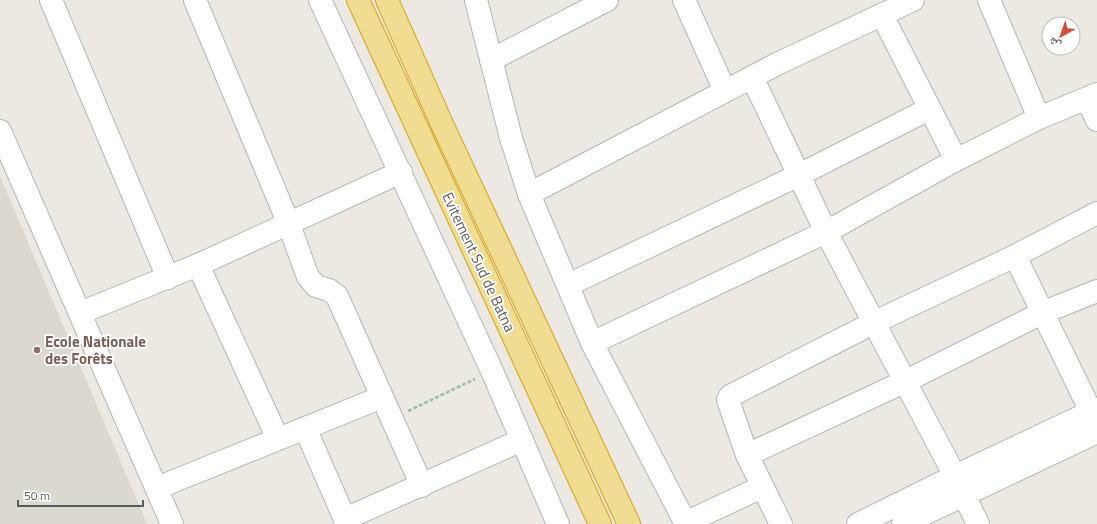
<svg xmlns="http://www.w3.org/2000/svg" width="1097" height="524" viewBox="0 0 1097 524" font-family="'Titillium Web','Noto Naskh Arabic',sans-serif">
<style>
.education{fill:#dad8cf}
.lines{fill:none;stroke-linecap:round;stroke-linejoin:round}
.minor-casing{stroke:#b3b6ba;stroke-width:24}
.highway-casing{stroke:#d5a217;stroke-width:24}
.path{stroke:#98bea4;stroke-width:2.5;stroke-dasharray:4 2;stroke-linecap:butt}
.minor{stroke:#fff;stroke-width:22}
.highway{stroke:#f1dd91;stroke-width:22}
.education-dot{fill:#8d6e63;stroke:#fff;stroke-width:1.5}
.labels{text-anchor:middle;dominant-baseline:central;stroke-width:3.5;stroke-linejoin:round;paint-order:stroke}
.street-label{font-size:15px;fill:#595c60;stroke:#fff}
.education-label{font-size:15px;font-weight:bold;fill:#785e54;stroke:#fff;text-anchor:start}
</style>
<rect width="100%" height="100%" fill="#ebe9e1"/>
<polygon class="education" points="0,176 147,524 0,524"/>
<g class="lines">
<defs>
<g id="minor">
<polyline points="51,0 168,278"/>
<polyline points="195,0 288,222 308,277 316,286 329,290 337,296 422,486"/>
<polyline points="320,0 492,371 558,524"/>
<polyline points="476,0 511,138 529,194 592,343 686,524"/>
<polyline points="684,0 725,91"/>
<polyline points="989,0 1039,118"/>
<polyline points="882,15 956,160"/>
<polyline points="491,60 607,0"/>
<polyline points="752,77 826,232 955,476 978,524"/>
<polyline points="1087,99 1097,120"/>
<polyline points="0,131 172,524"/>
<polyline points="529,194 777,64 913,0"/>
<polyline points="1015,256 1097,424"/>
<polyline points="198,265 278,439"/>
<polyline points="568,285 799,175 929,109"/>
<polyline points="80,313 198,265 401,172"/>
<polyline points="592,343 826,232 956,160 1039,118 1097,94"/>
<polyline points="305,428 347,524"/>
<polyline points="747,455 906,381 1042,313 1097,291"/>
<polyline points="157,488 382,397"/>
<polyline points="345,519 522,440"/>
<polyline points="685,523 762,487"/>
<polyline points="781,524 747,455 728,400 730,396 875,322 1015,256 1097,213"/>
<polyline points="858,524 955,476 1097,409"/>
<polyline points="903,524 1097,432"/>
</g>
<g id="highway">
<polyline points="358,0 600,524"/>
<polyline points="387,0 442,124 629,524"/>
</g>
</defs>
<use href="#minor" class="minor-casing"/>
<use href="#highway" class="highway-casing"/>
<polyline class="path" points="408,411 475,379"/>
<use href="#minor" class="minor"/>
<use href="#highway" class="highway"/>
</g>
<circle class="education-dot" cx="37" cy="350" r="4"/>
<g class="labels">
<g class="street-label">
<text transform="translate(479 262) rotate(65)">Evitement Sud de Batna</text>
</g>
<g class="education-label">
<text x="45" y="341">Ecole Nationale<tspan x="45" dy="17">des Forêts</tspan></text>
</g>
</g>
<g transform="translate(1061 36) rotate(220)"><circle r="19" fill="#ffffff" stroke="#bdbebf"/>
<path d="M0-3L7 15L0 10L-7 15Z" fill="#d64e3b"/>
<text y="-6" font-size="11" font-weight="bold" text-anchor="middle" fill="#595c60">ش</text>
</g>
<path d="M18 500v6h125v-6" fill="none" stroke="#595c60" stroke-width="2"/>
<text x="24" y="500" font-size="12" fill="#595c60" stroke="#ffffff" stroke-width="3" paint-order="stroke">50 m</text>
</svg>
